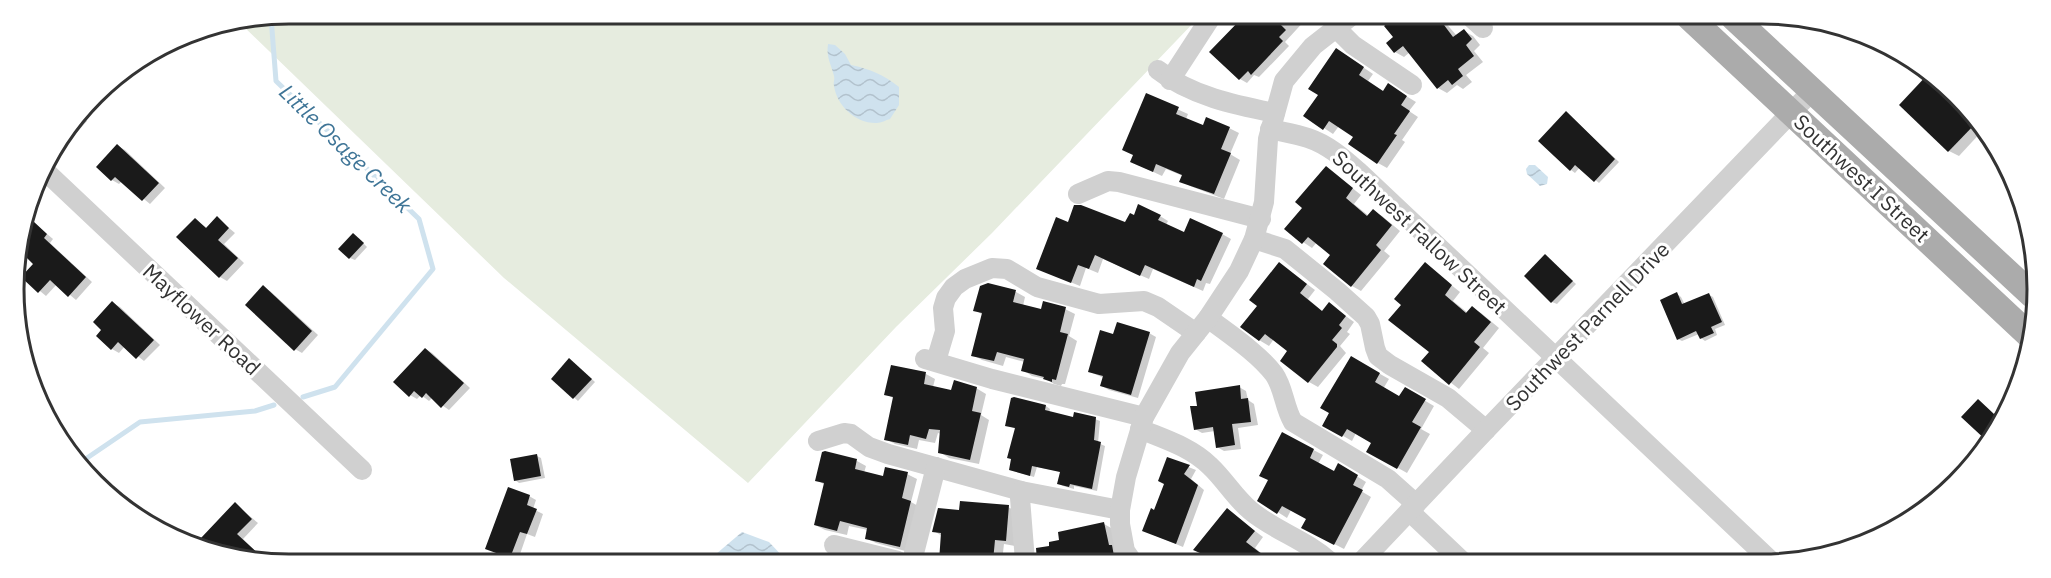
<svg xmlns="http://www.w3.org/2000/svg" width="2051" height="578" viewBox="0 0 2051 578" font-family="'IBM Plex Sans',sans-serif">
<style>
.green{fill:#e6ecdf}
.water{fill:url(#water-waves)}
.shadow{fill:#0003}
.lines{fill:none;stroke-linecap:round;stroke-linejoin:round}
.stream{stroke:#cfe2ee;stroke-width:5}
.building{fill:#1a1a1a}
.minor{stroke:#d0d0d0;stroke-width:20}
.major{stroke:#ababab;stroke-width:26}
.labels{text-anchor:middle;dominant-baseline:central;stroke-width:6;stroke-linejoin:round;paint-order:stroke}
.street-label{font-size:21px;fill:#333;stroke:#fff}
.water-label{font-size:22px;font-style:italic;fill:#3f7597;stroke:#fff}
.rim{fill:none;stroke:#333;stroke-width:3}
</style>
<defs>
<pattern id="water-waves" width="16" height="10" patternUnits="userSpaceOnUse" patternTransform="scale(1.5)"><rect width="16" height="10" fill="#cfe2ee"/><path d="M0 5q4-4 8 0t8 0" fill="none" stroke="#b2c2cd"/></pattern>
</defs>
<rect width="100%" height="100%" fill="#fff"/>
<polygon class="green" points="289,14 1199,17 992,233 896,327 748,483 504,278 240,23"/>
<g class="water">
<path d="M828,44L835,45L845,54L851,65C870,69 884,75 899,87V105L890,119C886,120 881,123 877,123C856,124 837,106 834,86C833,81 835,81 834,76C831,64 826,57 828,44Z"/>
<polygon points="1529,165 1535,165 1548,177 1547,184 1540,186 1527,174 1526,169"/>
<polygon points="742,532 769,542 786,560 709,560"/>
</g>
<g class="shadow">
<polygon points="1245,17 1308,17 1285,42 1289,46 1259,77 1254,75 1247,83 1240,79 1212,52"/>
<polygon points="1397,17 1446,17 1444,21 1457,36 1464,31 1473,36 1480,45 1474,51 1483,62 1466,75 1472,82 1463,89 1457,85 1447,93 1438,88 1410,52 1404,57 1395,52"/>
<polygon points="1345,55 1373,74 1368,81 1384,92 1398,91 1416,102 1409,111 1418,117 1402,140 1405,142 1387,168 1378,163 1355,136 1339,126 1333,134 1306,116"/>
<polygon points="1930,75 1984,129 1959,156 1949,151 1901,105"/>
<polygon points="1146,95 1188,114 1186,119 1203,127 1229,128 1239,133 1230,154 1240,160 1224,199 1190,186 1181,181 1183,176 1166,169 1162,176 1132,162"/>
<polygon points="1567,113 1619,162 1599,183 1580,167 1575,173 1571,170 1540,141"/>
<polygon points="81,116 87,121 71,139 66,136"/>
<polygon points="118,146 125,150 165,188 150,204 122,181 119,184 112,180 98,167"/>
<polygon points="1326,167 1361,195 1354,204 1369,216 1373,211 1382,216 1400,231 1384,251 1390,256 1361,291 1352,286 1332,255 1317,242 1312,248 1303,242 1304,208"/>
<polygon points="1160,216 1168,221 1166,225 1185,234 1222,234 1231,239 1210,284 1206,283 1203,291 1153,269 1149,279 1103,259 1098,273 1086,268 1080,286 1038,269 1068,223 1126,224 1134,217"/>
<polygon points="217,218 235,233 224,244 244,263 227,281 220,277 195,220 207,228"/>
<polygon points="34,223 53,239 50,243 92,282 76,300 57,284 46,296 23,277 35,264 30,251 22,243 24,233"/>
<polygon points="358,238 367,247 355,260 350,258"/>
<polygon points="1545,256 1576,284 1557,304 1552,302"/>
<polygon points="1280,264 1315,290 1308,299 1323,312 1329,304 1354,322 1347,332 1350,334 1340,346 1346,353 1318,387 1309,382 1289,351 1274,339 1269,346 1259,340 1259,306"/>
<polygon points="1425,264 1460,292 1453,301 1468,313 1472,308 1481,313 1499,328 1483,348 1489,353 1459,389 1423,361 1431,352 1403,305"/>
<polygon points="988,284 1016,292 1025,297 1023,306 1042,311 1065,309 1075,314 1069,336 1077,341 1065,384 1062,384 1061,386 1054,384 1046,379 1032,376 1023,370 1025,362 1006,357 1003,366 982,360 973,355 983,315 975,310"/>
<polygon points="263,287 270,291 318,335 302,353 295,349"/>
<polygon points="1677,294 1681,297 1685,305 1709,295 1713,297 1725,325 1715,329 1717,335 1705,341 1701,338 1699,334 1682,341 1678,339"/>
<polygon points="113,303 120,307 160,345 144,361 125,346 119,353 112,349 104,330"/>
<polygon points="1149,333 1156,337 1138,398 1109,390 1102,386 1104,378 1090,372 1114,336"/>
<polygon points="426,349 432,353 470,388 449,410 432,398 429,401 421,395 417,399 410,395"/>
<polygon points="1352,358 1389,379 1383,389 1400,398 1405,389 1434,406 1421,429 1430,434 1407,473 1368,451 1373,442 1356,433 1352,441 1324,425"/>
<polygon points="574,363 595,382 578,401 553,378"/>
<polygon points="926,374 935,379 933,387 952,392 976,388 986,394 981,415 989,420 979,464 949,458 940,452 941,434 938,433 935,443 919,440 917,449 895,444 886,439 895,399 886,394"/>
<polygon points="1239,387 1246,391 1248,400 1254,404 1258,425 1238,428 1241,449 1224,451 1217,447 1215,431 1202,433 1195,429 1199,407"/>
<polygon points="1012,400 1046,406 1050,409 1049,413 1074,418 1095,419 1100,421 1098,443 1105,446 1097,491 1074,486 1074,489 1063,486 1059,484 1062,472 1037,467 1034,477 1010,470 1016,429 1007,425"/>
<polygon points="1283,434 1323,455 1318,464 1335,473 1339,465 1366,482 1361,491 1371,497 1344,549 1313,533 1308,518 1291,510 1287,518 1259,500 1269,480"/>
<polygon points="537,456 541,458 545,478 519,483 515,480"/>
<polygon points="1168,459 1196,470 1191,479 1204,490 1183,547 1144,531 1155,511 1165,484"/>
<polygon points="857,461 866,466 864,473 884,478 907,474 917,479 911,502 920,507 909,552 876,543 866,538 868,530 849,526 847,535 825,530 815,525 825,485 817,480"/>
<polygon points="529,496 536,500 533,509 543,514 535,537 527,534 518,560 487,549"/>
<polygon points="235,504 258,523 243,539 263,559 236,559 218,553 203,538"/>
<polygon points="1008,507 1017,512 1015,546 1004,544 1002,561 940,561 942,536 934,531 960,511"/>
<polygon points="1227,510 1263,537 1255,548 1270,560 1275,554 1286,561 1196,561"/>
<polygon points="1104,524 1113,529 1123,561 1039,561 1051,547"/>
</g>
<g class="lines">
<g class="stream">
<polyline points="271,17 276,81 419,219 433,269 335,387 303,397"/>
<polyline points="83,468 87,458 140,422 255,411 274,405"/>
</g>
</g>
<g class="building">
<polygon points="1243,17 1273,17 1286,30 1279,37 1283,41 1251,75 1248,71 1239,80 1209,52"/>
<polygon points="1395,17 1438,17 1453,37 1464,29 1472,39 1466,45 1474,56 1458,69 1463,76 1452,85 1448,80 1437,89 1403,46 1394,53 1386,43 1393,37 1384,26"/>
<polygon points="1336,48 1364,67 1359,75 1383,91 1388,83 1407,96 1401,105 1410,111 1394,134 1397,135 1377,164 1348,144 1353,137 1329,121 1323,130 1303,116 1318,95 1308,89"/>
<polygon points="1929,73 1977,122 1948,152 1899,105"/>
<polygon points="1146,93 1179,107 1176,114 1203,125 1206,117 1230,127 1221,149 1231,153 1214,194 1179,182 1182,175 1156,164 1153,172 1130,162 1133,155 1122,150"/>
<polygon points="1566,111 1615,159 1594,182 1575,165 1570,171 1538,141"/>
<polygon points="117,144 159,183 142,201 115,177 111,181 96,167"/>
<polygon points="1326,166 1353,188 1346,198 1367,216 1373,209 1392,225 1376,245 1381,250 1351,287 1323,264 1330,255 1308,237 1302,244 1284,229 1302,208 1295,202"/>
<polygon points="1138,204 1161,215 1158,220 1184,232 1190,218 1223,233 1201,281 1197,279 1194,287 1145,265 1140,276 1095,255 1089,269 1078,265 1071,283 1036,269 1056,217 1068,222 1074,205 1081,205 1125,222 1130,213 1134,215"/>
<polygon points="217,216 229,228 218,240 238,258 219,278 176,237 195,218 206,228"/>
<polygon points="33,221 47,234 44,238 86,277 68,297 50,280 38,293 21,277 33,264 24,255 28,251 21,245 25,230"/>
<polygon points="353,233 364,243 349,259 338,249"/>
<polygon points="1545,254 1573,281 1551,303 1524,276"/>
<polygon points="1279,262 1307,284 1300,293 1322,311 1329,302 1346,316 1339,325 1342,328 1332,340 1337,344 1337,347 1308,383 1280,361 1287,351 1265,334 1259,341 1240,327 1257,306 1249,300"/>
<polygon points="1425,262 1452,285 1445,295 1466,313 1472,306 1491,322 1474,342 1480,347 1449,385 1421,361 1429,352 1388,320 1401,305 1394,299"/>
<polygon points="988,283 1016,290 1013,302 1041,309 1043,301 1066,307 1060,332 1068,334 1056,380 1052,379 1052,382 1043,379 1044,377 1021,371 1024,359 997,352 994,361 971,356 982,313 973,311 980,286"/>
<polygon points="263,285 312,331 294,351 245,305"/>
<polygon points="1677,292 1682,304 1709,293 1722,322 1711,327 1714,333 1700,339 1696,331 1677,340 1660,300"/>
<polygon points="112,301 154,340 136,359 118,342 111,350 96,336 101,330 93,322"/>
<polygon points="1117,322 1150,332 1131,395 1100,386 1103,376 1088,372 1100,330 1113,334"/>
<polygon points="425,348 464,383 441,408 426,393 422,398 414,391 409,397 393,382"/>
<polygon points="1351,356 1380,373 1375,382 1399,396 1405,387 1426,399 1412,422 1421,427 1397,469 1366,452 1371,443 1347,429 1342,437 1322,426 1329,413 1320,408"/>
<polygon points="569,358 592,379 573,399 551,379"/>
<polygon points="891,365 926,372 924,384 951,390 954,380 977,387 972,411 981,413 970,460 938,453 940,430 929,429 926,439 910,435 908,445 884,440 893,397 884,395"/>
<polygon points="1240,385 1241,399 1248,398 1251,422 1232,424 1235,445 1216,448 1213,427 1194,430 1190,406 1197,406 1195,392"/>
<polygon points="1014,397 1046,405 1045,410 1073,417 1074,412 1096,417 1094,440 1101,442 1092,489 1070,484 1069,487 1057,484 1060,472 1032,466 1030,476 1009,470 1011,459 1007,458 1015,428 1005,426 1011,398"/>
<polygon points="2012,397 2001,426 1988,442 1961,417 1978,399 1994,414"/>
<polygon points="1282,432 1314,449 1310,458 1334,471 1338,463 1358,475 1353,485 1363,490 1334,545 1301,528 1306,519 1282,506 1277,514 1257,501 1268,480 1259,476"/>
<polygon points="825,451 857,459 855,469 883,476 885,467 908,472 902,498 911,501 900,547 865,539 867,528 840,521 837,531 814,525 824,483 815,481 822,452"/>
<polygon points="537,454 541,476 514,481 510,459"/>
<polygon points="1167,457 1190,465 1184,474 1198,485 1176,544 1142,531 1151,508 1154,510 1164,484 1158,481"/>
<polygon points="508,487 530,495 527,505 537,509 527,534 520,532 510,558 485,549"/>
<polygon points="960,501 1009,505 1006,541 995,540 993,561 939,561 941,533 932,532 938,508 959,510"/>
<polygon points="235,502 252,519 237,534 264,559 236,559 215,551 201,538"/>
<polygon points="1227,508 1255,531 1246,542 1271,561 1194,561 1200,553 1193,550"/>
<polygon points="1104,522 1109,545 1112,545 1114,556 1092,561 1037,561 1036,548 1049,546 1049,542 1059,540 1058,532"/>
</g>
<g class="lines">
<g class="minor">
<polyline points="1472,18 1483,28"/>
<polyline points="1336,28 1353,45 1412,85"/>
<path d="M1158,70C1191,96 1235,105 1275,113"/>
<polyline points="1170,80 1211,17"/>
<path d="M1270,129C1283,132 1296,134 1308,138C1329,145 1344,159 1360,173L1772,562"/>
<polyline points="42,168 362,470"/>
<polyline points="1078,194 1108,181 1119,182 1261,219"/>
<polyline points="1254,239 1285,249 1337,291 1366,317 1370,324 1375,348 1378,356 1390,365 1448,398 1486,430"/>
<path d="M1208,318C1229,334 1258,353 1274,374C1284,388 1284,407 1293,422L1388,479L1416,504"/>
<polyline points="925,359 992,379 1144,417"/>
<polyline points="936,361 945,331 943,308 946,298 954,287 965,279 992,268 1007,269 1037,287 1099,304 1144,301 1158,307 1196,333"/>
<path d="M1140,429C1164,439 1191,447 1210,466C1225,480 1235,498 1251,511C1275,531 1306,540 1329,561"/>
<polyline points="818,441 844,433 851,434 869,447 888,454 1021,491 1120,510"/>
<polyline points="1021,491 1020,498 1025,561"/>
<polyline points="1409,511 1463,562"/>
<polyline points="834,545 898,561"/>
<polyline points="912,561 936,467"/>
<polyline points="1132,561 1125,551 1120,524 1120,510 1126,477 1144,417 1180,353 1208,318 1239,271 1254,239 1264,202 1268,139 1284,81 1313,46 1350,17"/>
<polyline points="1362,561 1486,430 1812,91"/>
</g>
<g class="major">
<polyline points="1690,18 2032,338"/>
<polyline points="1734,18 2032,295"/>
</g>
</g>
<g class="labels">
<g class="street-label">
<text transform="translate(1862 178) rotate(43)">Southwest I Street</text>
<text transform="translate(1420 232) rotate(43)">Southwest Fallow Street</text>
<text transform="translate(202 319) rotate(43)">Mayflower Road</text>
<text transform="translate(1587 326) rotate(-46)">Southwest Parnell Drive</text>
</g>
<g class="water-label">
<text transform="translate(346 148) rotate(44)">Little Osage Creek</text>
</g>
</g>
<path d="M0 0H2051V578H0ZM289 24H1762A265 265 0 0 1 2027 289V289A265 265 0 0 1 1762 554H289A265 265 0 0 1 24 289V289A265 265 0 0 1 289 24Z" fill="#fff" fill-rule="evenodd"/>
<path class="rim" d="M289 24H1762A265 265 0 0 1 2027 289V289A265 265 0 0 1 1762 554H289A265 265 0 0 1 24 289V289A265 265 0 0 1 289 24Z"/>
</svg>
